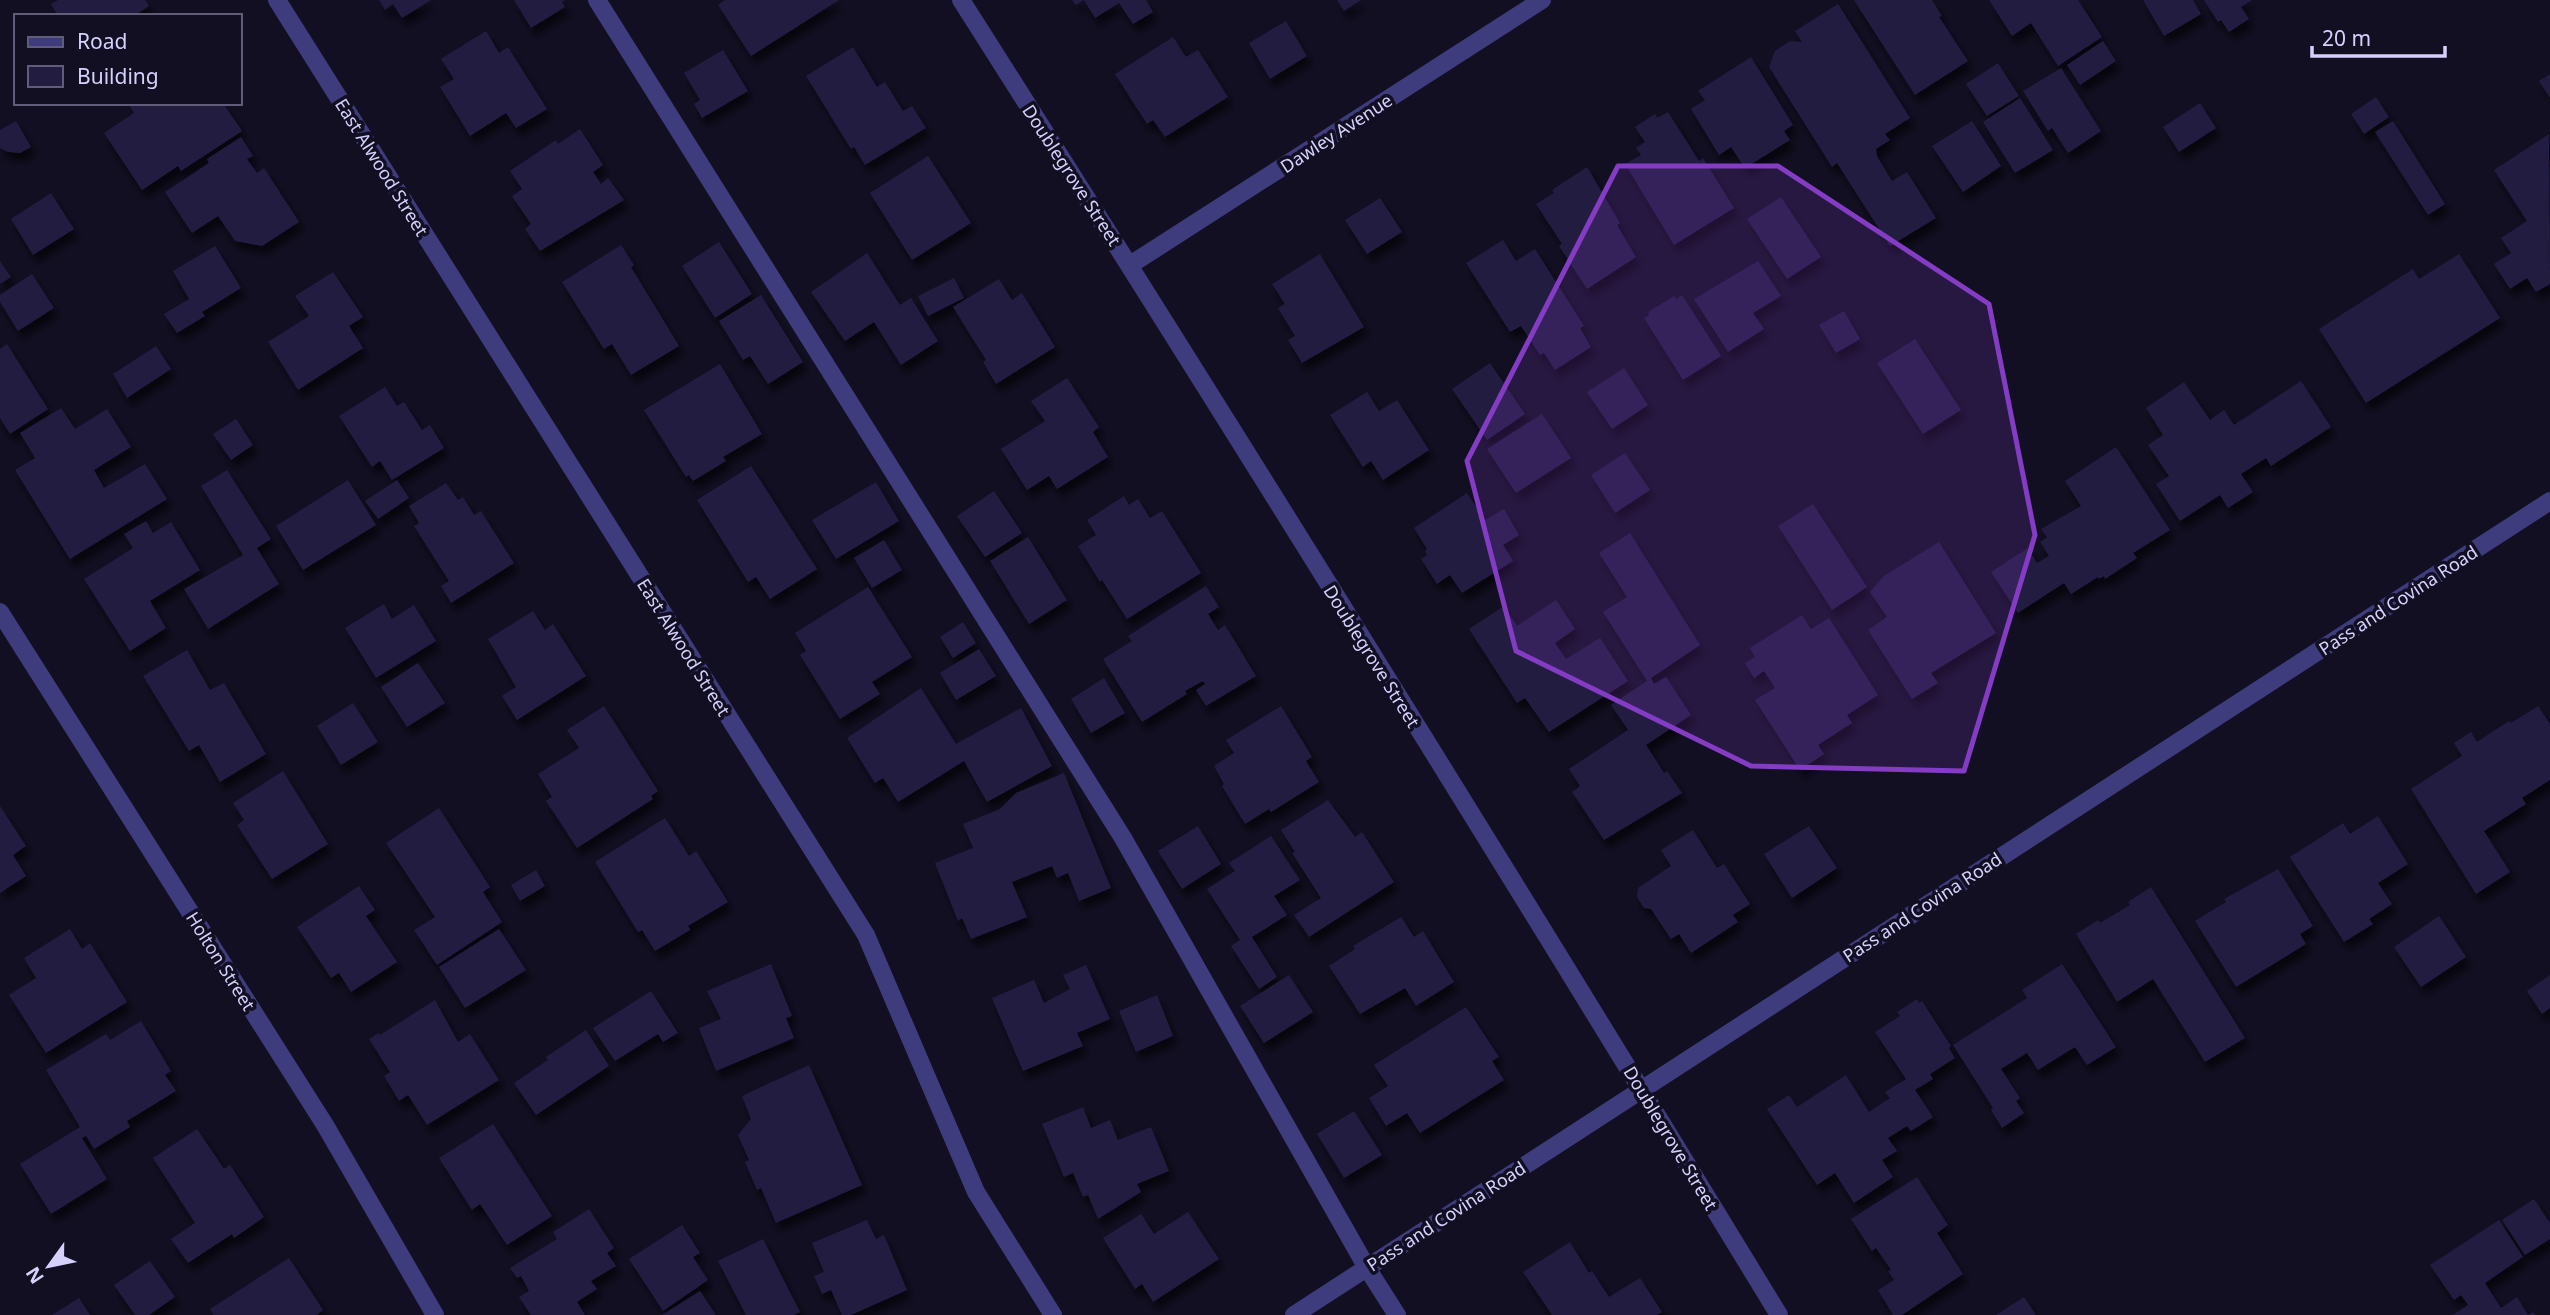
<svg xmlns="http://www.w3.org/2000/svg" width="2550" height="1315" viewBox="0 0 2550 1315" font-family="'Noto Sans',sans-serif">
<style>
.building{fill:#231c41;filter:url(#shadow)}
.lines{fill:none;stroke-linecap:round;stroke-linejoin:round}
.service{stroke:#3e3c7d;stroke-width:18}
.minor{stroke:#3e3c7d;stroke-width:18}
.tertiary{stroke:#3e3c7d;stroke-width:18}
.marked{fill:#843cc5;fill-opacity:0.2;stroke:#843cc5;stroke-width:5;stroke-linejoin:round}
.labels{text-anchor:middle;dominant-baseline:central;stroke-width:7;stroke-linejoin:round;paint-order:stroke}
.street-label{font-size:18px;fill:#d5d1fc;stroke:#110f21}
</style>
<defs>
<filter id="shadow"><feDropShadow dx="4.5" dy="8" stdDeviation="3.5" flood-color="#0009"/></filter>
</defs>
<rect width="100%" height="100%" fill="#110f21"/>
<g class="building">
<polygon points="58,0 145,0 149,6 134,16 58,16 51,4"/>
<polygon points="379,0 431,0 402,18 393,4 385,10"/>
<polygon points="514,0 565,0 562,2 565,7 531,28"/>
<polygon points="725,0 839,0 751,56 718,5"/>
<polygon points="1072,0 1146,0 1153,12 1133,24 1119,3 1095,18 1084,0 1076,5"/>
<polygon points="1337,0 1361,0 1344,11"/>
<polygon points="1854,0 1932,0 1942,16 1939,17 1968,61 1915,95"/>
<polygon points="1989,0 2078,0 2102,37 2058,66 2031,23 2012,36"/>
<polygon points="2143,0 2193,0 2201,14 2164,36"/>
<polygon points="2204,0 2252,0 2241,7 2249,19 2229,32 2221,20 2218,22"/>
<polygon points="1838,4 1910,118 1885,134 1890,140 1876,149 1877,156 1892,181 1907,172 1936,218 1890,246 1837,163 1832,167 1769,67 1775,51 1790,41 1802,42 1795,31"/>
<polygon points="1286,21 1307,56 1270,79 1249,43"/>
<polygon points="486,31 499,53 508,47 547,109 516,128 506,113 470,136 440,87 454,79 441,59"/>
<polygon points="1173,37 1186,57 1198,50 1228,97 1165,137 1153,120 1147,124 1115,74"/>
<polygon points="2103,41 2116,61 2080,85 2067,65"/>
<polygon points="853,47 877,87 885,82 903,111 912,106 926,128 865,165 854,147 851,149 806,76"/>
<polygon points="723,50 748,91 702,118 694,104 700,100 684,73"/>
<polygon points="1751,57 1793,125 1784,131 1790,140 1745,168 1731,147 1719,155 1691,109 1705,100 1698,91"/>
<polygon points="1998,63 2019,96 1987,116 1966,84"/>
<polygon points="2061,68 2101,131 2068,153 2052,128 2048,131 2023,91"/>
<polygon points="2550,74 2550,98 2539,81"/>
<polygon points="2376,97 2389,117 2364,134 2351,114"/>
<polygon points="2020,98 2053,150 2015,173 1983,122"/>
<polygon points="128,103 223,103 242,131 181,171 178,166 142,190 104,133 134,113"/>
<polygon points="2200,103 2216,128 2179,152 2163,127"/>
<polygon points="1668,112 1699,161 1703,158 1734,208 1674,245 1625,164 1641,155 1636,148 1645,142 1635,127 1655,114 1657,118"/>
<polygon points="16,121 31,147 20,153 8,152 0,148 0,130"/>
<polygon points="1972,121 2001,166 1963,192 1932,146"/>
<polygon points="2393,121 2445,204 2428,215 2375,132"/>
<polygon points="580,129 603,165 593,172 601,184 608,178 624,200 540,251 525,229 531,224 512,196 522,189 510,171 556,140 558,144"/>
<polygon points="2549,134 2550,284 2536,292 2527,278 2510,289 2494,264 2511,253 2501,238 2527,221 2494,170"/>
<polygon points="241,137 253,156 247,159 257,173 264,168 299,222 262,246 235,241 218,216 192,233 165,192 209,163 207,159"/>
<polygon points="928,156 971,223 912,260 870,193"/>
<polygon points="1587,167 1620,223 1617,225 1636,257 1587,289 1559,246 1562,244 1536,204 1554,193 1552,190"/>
<polygon points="51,193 74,229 33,255 11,219"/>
<polygon points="1781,197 1821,257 1787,279 1747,219"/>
<polygon points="1380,198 1402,232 1367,254 1345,220"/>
<polygon points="1503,240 1516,261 1535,249 1584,326 1580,328 1591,347 1555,370 1544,353 1540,355 1521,326 1510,332 1466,263"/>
<polygon points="719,242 752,294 715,318 682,266"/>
<polygon points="621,245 634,265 631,267 679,346 631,375 612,344 604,349 562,282"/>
<polygon points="215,246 241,288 202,312 205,316 177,333 164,314 189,299 173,271"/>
<polygon points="867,253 900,305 911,298 938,341 901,365 874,322 845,341 811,292"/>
<polygon points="1320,254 1364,327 1302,363 1288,340 1295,336 1278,308 1285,304 1272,284"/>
<polygon points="2459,254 2500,318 2366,403 2319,329 2413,269 2419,279"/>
<polygon points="0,261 11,277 0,284"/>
<polygon points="1758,261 1781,296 1753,313 1764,329 1728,352 1694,299"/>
<polygon points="333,272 363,317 349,326 363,348 298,390 268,342 309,316 295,296"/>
<polygon points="32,274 54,308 18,331 0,302 0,295"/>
<polygon points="954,278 964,298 928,316 918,296"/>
<polygon points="999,279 1012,300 1022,293 1055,347 996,384 983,362 986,360 953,307"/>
<polygon points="761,295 803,362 768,384 750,356 743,360 719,321"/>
<polygon points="1682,295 1721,356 1683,380 1644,318 1649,315 1648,312 1674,296 1676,299"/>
<polygon points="1844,311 1860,339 1836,353 1819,325"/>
<polygon points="1915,339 1961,410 1923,434 1877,363"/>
<polygon points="7,344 48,409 10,434 0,418 0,349"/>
<polygon points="156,346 171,369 127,398 113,374"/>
<polygon points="1490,363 1525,414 1487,440 1452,389"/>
<polygon points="720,364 762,434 723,457 726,461 693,481 689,475 686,477 644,410"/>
<polygon points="1624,368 1648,405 1612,429 1587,392"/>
<polygon points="1067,378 1099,427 1093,432 1108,457 1057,489 1049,476 1027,490 1001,449 1045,421 1031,401"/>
<polygon points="2301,381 2331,427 2271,466 2266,458 2241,474 2253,492 2228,508 2220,495 2180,521 2156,484 2169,476 2148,445 2163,435 2146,408 2184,382 2210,420 2224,410 2234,425"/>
<polygon points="385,387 397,406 404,402 422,430 430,425 444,448 392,480 380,461 372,467 339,416"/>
<polygon points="1367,392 1379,411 1397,400 1429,450 1383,480 1371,461 1363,467 1330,415"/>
<polygon points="61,408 75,429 107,409 131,447 94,470 104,488 145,464 167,499 70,559 15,470 35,458 20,433"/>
<polygon points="1542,414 1571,458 1516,493 1487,449"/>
<polygon points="236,419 253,445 231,460 213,434"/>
<polygon points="2116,447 2170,530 2133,553 2137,558 2105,579 2104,576 2099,579 2098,577 2071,594 2064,583 2018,613 1991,572 2028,548 2037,563 2049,556 2040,542 2047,537 2041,529 2081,506 2065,481"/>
<polygon points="1625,453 1650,490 1615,513 1591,475"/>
<polygon points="751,466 817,569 770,599 756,577 748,582 697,500"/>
<polygon points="227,470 271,539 257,548 279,584 208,629 184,589 243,555 201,486"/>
<polygon points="348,480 376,525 303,570 276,526"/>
<polygon points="397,480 409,498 378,519 365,501"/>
<polygon points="876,482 899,521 836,559 812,520"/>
<polygon points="446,483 458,500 463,497 474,515 481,511 514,563 451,603 441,586 449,581 414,526 419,523 409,506"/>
<polygon points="994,491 1022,533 985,557 957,516"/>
<polygon points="1467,493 1485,520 1504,509 1519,535 1503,545 1513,561 1462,593 1450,575 1437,584 1421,559 1427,555 1425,551 1427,549 1414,528"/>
<polygon points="1124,496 1129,505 1138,499 1150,518 1162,511 1201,573 1127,619 1102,580 1100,582 1078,546 1096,535 1087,520"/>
<polygon points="1813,504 1867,587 1832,610 1778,526"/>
<polygon points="146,521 153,533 171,522 200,570 150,601 166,628 130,651 84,579 133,548 124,534"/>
<polygon points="1630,533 1700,645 1651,678 1654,684 1666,677 1691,715 1646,745 1664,773 1667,771 1682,793 1604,840 1572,792 1580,786 1569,769 1628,730 1611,705 1647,681 1603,612 1627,597 1599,553"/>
<polygon points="1028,537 1067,600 1029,624 990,561"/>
<polygon points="884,540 902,570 872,588 854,558"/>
<polygon points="1939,542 1996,633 1931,673 1938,683 1912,699 1868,630 1887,617 1870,592 1884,576"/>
<polygon points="1206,586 1219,607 1208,614 1218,630 1225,625 1256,676 1206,706 1196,690 1205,684 1203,681 1185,691 1187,694 1142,722 1103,659 1132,641 1128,636"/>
<polygon points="868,587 912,657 872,682 880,694 840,719 800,655 806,651 795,633"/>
<polygon points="1556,600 1575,629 1555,643 1566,659 1600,638 1628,681 1549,732 1525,698 1517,703 1469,629 1504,606 1517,626"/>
<polygon points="384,604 392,619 414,605 436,641 376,678 345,628"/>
<polygon points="533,611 545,630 553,624 586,676 517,720 502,696 516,687 488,639"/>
<polygon points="1802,615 1811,629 1829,618 1878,695 1847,715 1852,723 1818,745 1824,754 1800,770 1755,700 1775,688 1764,671 1754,678 1745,663 1755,657 1750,648"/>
<polygon points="963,622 976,643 953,658 940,637"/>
<polygon points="979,649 996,676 956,700 940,673"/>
<polygon points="187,650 210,690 224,683 266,754 220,782 199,745 189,751 143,676"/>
<polygon points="418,663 445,703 407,727 381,687"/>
<polygon points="1104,678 1125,713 1091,733 1071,699"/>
<polygon points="921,688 956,744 1021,708 1052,766 987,802 964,761 898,802 883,778 875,783 847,738"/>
<polygon points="353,703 378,742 341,765 317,726"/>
<polygon points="604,706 658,791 651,796 653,799 577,848 546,801 552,797 538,774 579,748 567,730"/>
<polygon points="1281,706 1312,757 1306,761 1319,782 1271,812 1269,809 1245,824 1222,786 1224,784 1214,766 1234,753 1226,740"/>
<polygon points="2538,706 2550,724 2550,780 2522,798 2526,804 2484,831 2510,872 2476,894 2411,789 2462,756 2454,743 2471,732 2477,742 2509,721 2511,723"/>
<polygon points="283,771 328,844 272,879 237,825 244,820 233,803"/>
<polygon points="1064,773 1111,888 1079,901 1068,873 1057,878 1052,866 1012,882 1027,917 971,939 962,918 958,921 935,863 973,848 963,824 1000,809 1016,793"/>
<polygon points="1328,800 1355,837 1362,832 1394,882 1309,937 1294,915 1321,898 1292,853 1295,852 1281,830"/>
<polygon points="0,806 26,846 13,855 26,876 0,893"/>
<polygon points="439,808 490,887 483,892 502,922 437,965 414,930 435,917 386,843"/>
<polygon points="2378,816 2408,864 2378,883 2392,904 2369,919 2373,924 2344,942 2290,857 2343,823 2350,834"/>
<polygon points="665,818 689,856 696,851 728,902 688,926 690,930 655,951 642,930 638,932 595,862"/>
<polygon points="1198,826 1221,864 1182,889 1158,851"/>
<polygon points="1809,826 1837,868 1792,898 1764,854"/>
<polygon points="1693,830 1717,868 1724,864 1750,904 1733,915 1738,922 1691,953 1679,934 1671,939 1651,909 1644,908 1637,897 1638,888 1671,866 1661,850"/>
<polygon points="1271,836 1300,880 1274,896 1287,915 1252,937 1277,977 1259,989 1231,946 1240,940 1207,889 1235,871 1229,863"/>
<polygon points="2278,869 2313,926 2300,934 2306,944 2236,987 2195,921 2226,902 2224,899"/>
<polygon points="536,870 545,886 520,901 511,885"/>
<polygon points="359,886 375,910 366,916 397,962 351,992 339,973 331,978 297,927"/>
<polygon points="2151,887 2245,1038 2205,1062 2153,979 2117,1002 2076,934 2098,920 2100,923 2130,905 2128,902"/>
<polygon points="2439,916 2466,957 2421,987 2394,947"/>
<polygon points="1401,917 1414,937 1423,931 1454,982 1416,1006 1405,988 1360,1014 1329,966 1355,949 1353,946"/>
<polygon points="70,929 82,949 90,943 127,1002 46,1053 9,995 36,978 24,958"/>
<polygon points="499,929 526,970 465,1008 439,967"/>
<polygon points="771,964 792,1016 786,1018 794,1038 716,1071 699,1028 721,1019 707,991"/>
<polygon points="2062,964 2116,1047 2087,1065 2075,1047 2038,1070 2027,1053 2001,1069 2020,1098 2016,1101 2024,1113 2002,1128 1991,1110 1993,1108 1953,1045 2027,998 2022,990"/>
<polygon points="1086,965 1110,1019 1077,1033 1083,1046 1023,1071 992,998 1034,980 1044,1003 1070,989 1063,975"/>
<polygon points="1289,975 1313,1012 1264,1043 1240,1006"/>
<polygon points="2550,975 2550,1008 2542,1014 2527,991"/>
<polygon points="651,991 678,1033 663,1042 658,1034 615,1061 593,1028"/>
<polygon points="1157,995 1173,1036 1136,1052 1119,1011"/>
<polygon points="1917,999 1919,1003 1922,1001 1951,1046 1949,1048 1955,1058 1930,1074 1933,1079 1915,1090 1933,1117 1911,1131 1907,1126 1888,1138 1897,1151 1882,1160 1893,1177 1854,1203 1835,1173 1817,1185 1767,1109 1789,1095 1797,1107 1846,1075 1869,1112 1890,1098 1885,1092 1906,1079 1875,1032 1900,1016 1897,1012"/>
<polygon points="435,1000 458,1042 470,1034 499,1080 427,1125 408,1095 399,1101 384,1076 390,1072 369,1039 379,1033 380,1035"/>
<polygon points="1466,1007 1499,1057 1492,1061 1504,1080 1420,1133 1407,1113 1386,1126 1369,1098 1388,1086 1374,1065"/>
<polygon points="141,1021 171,1071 165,1075 176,1091 127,1121 130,1127 94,1149 86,1136 82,1138 107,1179 51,1214 20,1164 80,1127 46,1070 106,1034 110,1040"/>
<polygon points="586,1030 609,1066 536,1115 514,1083 548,1060 546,1057"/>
<polygon points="809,1065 862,1185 776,1223 761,1188 757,1190 745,1162 749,1160 738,1135 751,1119 742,1096"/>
<polygon points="1083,1107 1091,1128 1110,1120 1118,1140 1151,1127 1169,1171 1137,1184 1141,1192 1098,1219 1088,1195 1083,1197 1073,1173 1064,1177 1042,1124"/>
<polygon points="1354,1111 1382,1155 1344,1178 1317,1134"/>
<polygon points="493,1124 552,1216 507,1245 480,1204 472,1210 439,1158"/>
<polygon points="197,1129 224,1169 230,1165 264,1217 234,1238 232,1234 188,1263 171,1239 195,1223 153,1158"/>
<polygon points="1917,1177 1948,1225 1937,1233 1963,1274 1902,1315 1893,1315 1878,1290 1894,1280 1888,1271 1891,1270 1876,1248 1872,1251 1851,1219"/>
<polygon points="2534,1199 2550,1223 2550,1239 2525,1255 2502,1220"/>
<polygon points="589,1209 614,1248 607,1253 616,1266 591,1281 597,1289 577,1302 585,1315 531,1315 519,1297 529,1291 521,1276 517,1278 510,1268 557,1239 553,1232"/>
<polygon points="1188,1212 1219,1259 1153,1302 1142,1284 1135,1289 1103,1238 1141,1214 1154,1234"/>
<polygon points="867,1220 876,1239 884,1235 907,1290 851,1315 842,1315 831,1290 822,1294 814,1276 824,1272 812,1243"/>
<polygon points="2499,1220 2523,1257 2485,1283 2501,1308 2517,1297 2528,1315 2533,1312 2535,1315 2453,1315 2468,1305 2461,1295 2454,1300 2430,1265"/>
<polygon points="682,1225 700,1253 693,1257 708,1280 663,1311 629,1259"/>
<polygon points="763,1239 800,1312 794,1315 746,1315 718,1261"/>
<polygon points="1570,1242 1589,1273 1592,1271 1609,1297 1640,1278 1662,1312 1657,1315 1552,1315 1523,1272"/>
<polygon points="289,1258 323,1310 317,1315 214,1315 210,1309"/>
<polygon points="150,1261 175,1297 149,1315 135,1315 114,1285"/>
<polygon points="700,1291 716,1315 662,1315"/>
<polygon points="2024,1297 2036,1315 1996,1315"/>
<polygon points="79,1298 90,1315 52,1315"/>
</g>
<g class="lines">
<polyline class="service" points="597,0 1123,838 1367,1268 1397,1315"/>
<g class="minor">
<polyline points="277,0 866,935 976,1192 1053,1315"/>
<path d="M961,0C1238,435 1510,874 1779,1315"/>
<polyline points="1130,265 1542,0"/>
<polyline points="0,612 325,1125 435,1315"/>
</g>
<polyline class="tertiary" points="1294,1315 2550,501"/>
</g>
<path class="marked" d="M1618,166H1778L1989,304L2035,535L1964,771L1751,766L1516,651L1467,461Z"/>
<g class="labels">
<g class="street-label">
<text transform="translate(1336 133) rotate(-33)">Dawley Avenue</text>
<text transform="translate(382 167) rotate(58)">East Alwood Street</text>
<text transform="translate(1072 175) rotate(57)">Doublegrove Street</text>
<text transform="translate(2398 600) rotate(-33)">Pass and Covina Road</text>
<text transform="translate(684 647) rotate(58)">East Alwood Street</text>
<text transform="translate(1372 656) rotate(58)">Doublegrove Street</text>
<text transform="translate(1922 907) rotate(-33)">Pass and Covina Road</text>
<text transform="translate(221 961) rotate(58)">Holton Street</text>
<text transform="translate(1671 1138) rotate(59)">Doublegrove Street</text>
<text transform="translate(1446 1216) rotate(-33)">Pass and Covina Road</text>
</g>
</g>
<rect x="14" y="14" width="228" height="91" fill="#110f21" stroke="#5f5d79" stroke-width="2"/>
<rect x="28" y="37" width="35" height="10" fill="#3e3c7d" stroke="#5f5d79" stroke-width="2"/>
<text x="77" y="49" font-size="21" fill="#d5d1fc">Road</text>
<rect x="28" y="66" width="35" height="21" fill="#231c41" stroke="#5f5d79" stroke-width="2"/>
<text x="77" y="84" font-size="21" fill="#d5d1fc">Building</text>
<g transform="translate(49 1266) rotate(237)" stroke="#110f21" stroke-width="5" paint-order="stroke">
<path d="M0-5L12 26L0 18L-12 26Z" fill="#d5d1fc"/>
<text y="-10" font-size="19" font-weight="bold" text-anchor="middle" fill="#d5d1fc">N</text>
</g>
<path d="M2312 46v10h133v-10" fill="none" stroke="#d5d1fc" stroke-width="3.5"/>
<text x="2322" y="46" font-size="21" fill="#d5d1fc" stroke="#110f21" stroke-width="5" paint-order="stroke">20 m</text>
</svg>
